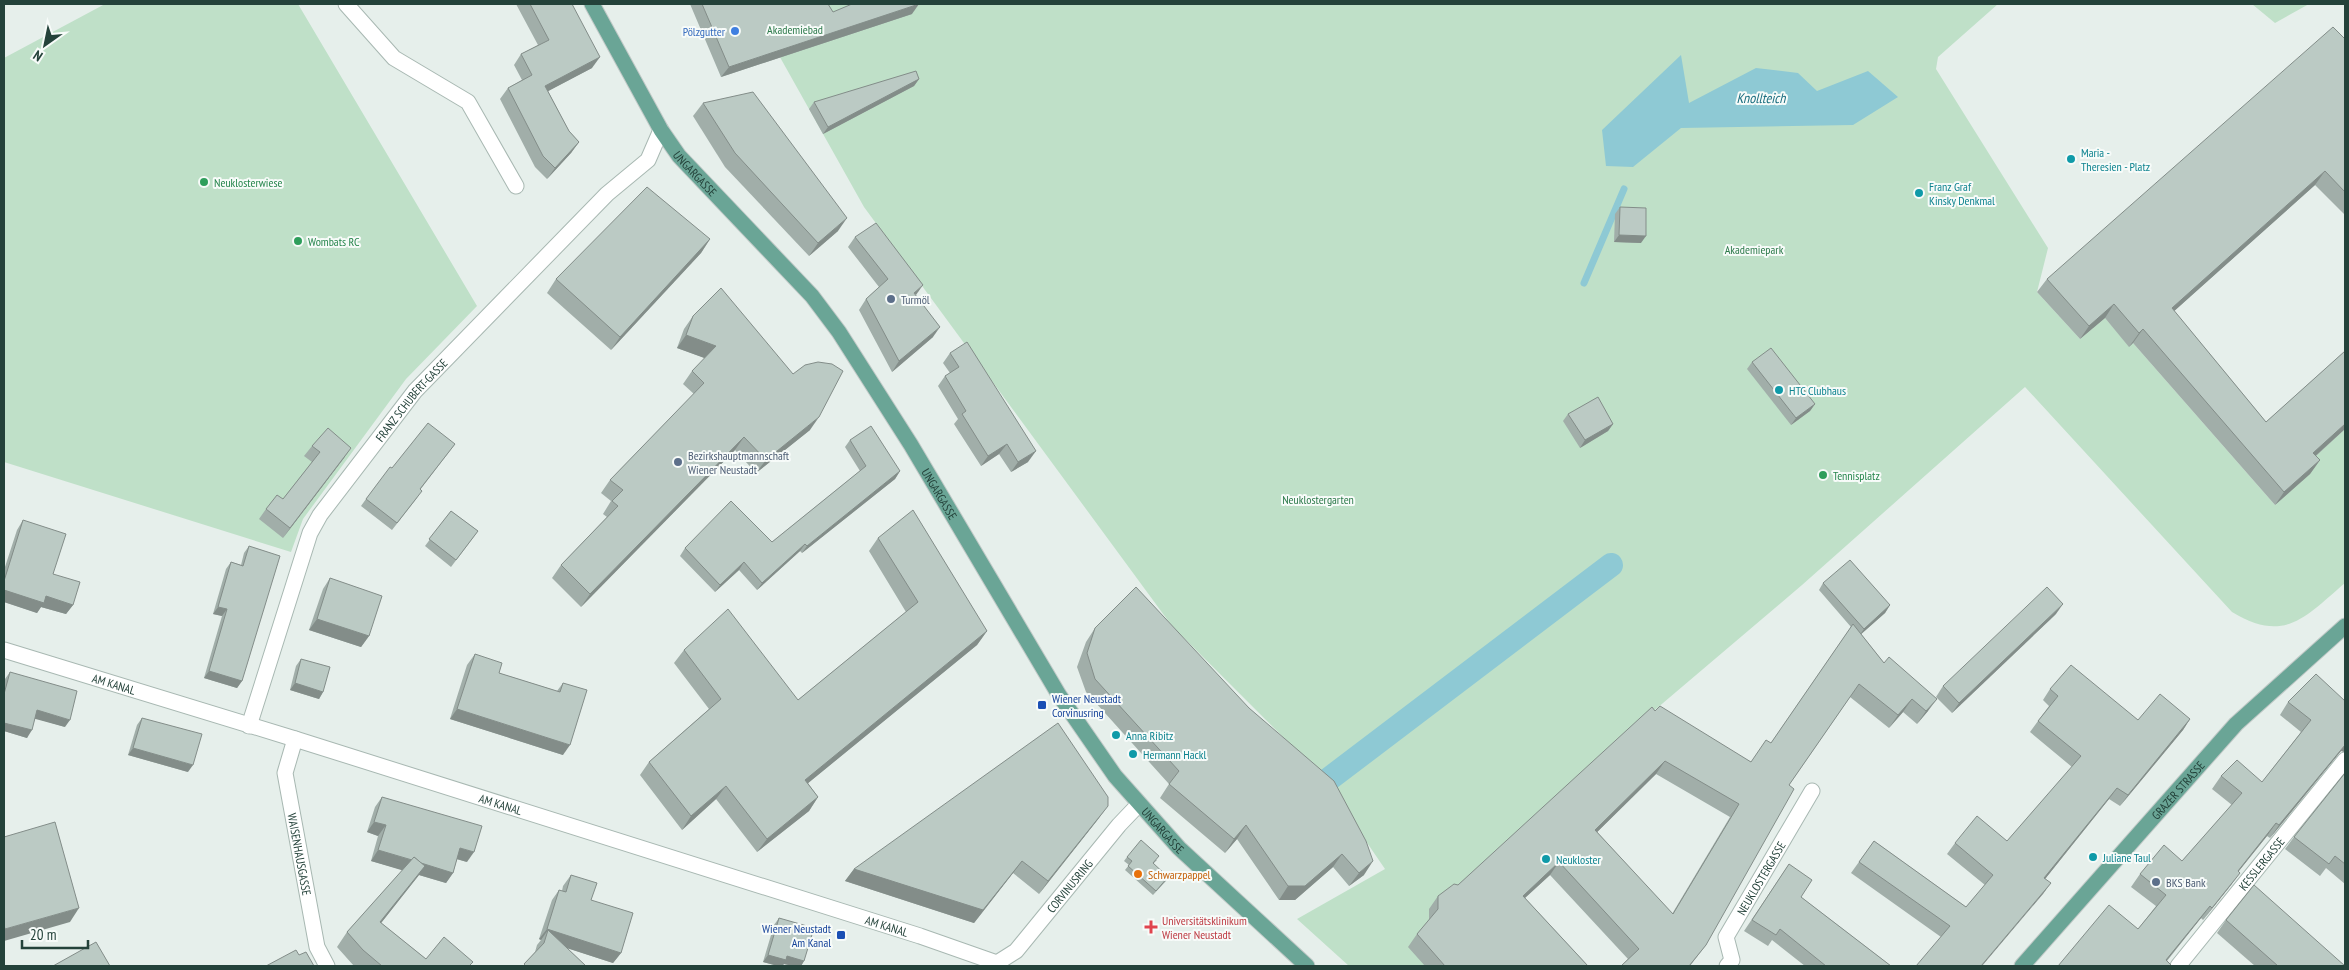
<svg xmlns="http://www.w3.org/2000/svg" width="2349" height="970" viewBox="0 0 2349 970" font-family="'PT Sans Narrow',sans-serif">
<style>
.green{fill:#bfe0c8}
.water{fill:#8ec9d4}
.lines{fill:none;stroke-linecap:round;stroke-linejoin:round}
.stream{stroke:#8ec9d4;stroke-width:7}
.canal{stroke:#8ec9d4;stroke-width:24}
.street-casing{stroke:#a8b8b2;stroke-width:17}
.primary-casing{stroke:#c2cac8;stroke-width:17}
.street{stroke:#fff;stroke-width:15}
.primary{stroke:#6aa596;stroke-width:15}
.wall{fill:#a1aea9;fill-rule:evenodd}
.shaded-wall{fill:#838d89}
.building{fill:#bbcac4;stroke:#838d89;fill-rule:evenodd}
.shop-dot{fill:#3f7fe0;stroke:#f7fbf9;stroke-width:2}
.culture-dot{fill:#0f9aa8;stroke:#f7fbf9;stroke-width:2}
.leisure-dot{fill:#2e9e5b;stroke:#f7fbf9;stroke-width:2}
.service-dot{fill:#5c6f8a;stroke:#f7fbf9;stroke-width:2}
.transit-dot{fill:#1a4fb4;stroke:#f7fbf9;stroke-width:2}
.food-dot{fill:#e8710a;stroke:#f7fbf9;stroke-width:2}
.health-dot{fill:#e0444e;stroke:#f7fbf9;stroke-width:2}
.labels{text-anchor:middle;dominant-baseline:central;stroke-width:4;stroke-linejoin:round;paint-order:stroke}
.park-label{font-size:12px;fill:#2d7a4b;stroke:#f7fbf9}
.shop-label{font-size:12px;fill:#366cbe;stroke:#f7fbf9;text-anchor:end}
.culture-label{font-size:12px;fill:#0d838f;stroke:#f7fbf9;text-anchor:start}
.street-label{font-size:12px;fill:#24423a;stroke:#f7fbf9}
.leisure-label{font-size:12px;fill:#27864d;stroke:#f7fbf9;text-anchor:start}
.service-label{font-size:12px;fill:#4e5e75;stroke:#f7fbf9;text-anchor:start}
.transit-label{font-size:12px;fill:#164399;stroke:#f7fbf9;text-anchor:start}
.food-label{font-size:12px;fill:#c56008;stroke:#f7fbf9;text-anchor:start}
.health-label{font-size:12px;fill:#be3a42;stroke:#f7fbf9;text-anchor:start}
.water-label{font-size:14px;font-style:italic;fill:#1c6f80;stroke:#f7fbf9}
</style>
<rect width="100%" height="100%" fill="#e6efeb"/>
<g class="green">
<polygon points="105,4 298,4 477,306 406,379 303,519 291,552 4,462 4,58"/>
<path d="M758,4H1998L1938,57L1936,69L2048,248L2037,292L2080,339L2105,318L2129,346L2133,343L2275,505L2304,466L2345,429V583C2305,617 2285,644 2232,612L2025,387L1802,585L1643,720L1429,922L1425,966H1349L1297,919L1385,869L1320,774L1172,626L864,207L781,59Z"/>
<polygon points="2252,4 2309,4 2275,23"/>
</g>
<polygon class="water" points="1681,55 1689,103 1756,68 1798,73 1817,91 1868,71 1898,97 1853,125 1681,128 1633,167 1606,166 1602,130"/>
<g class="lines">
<polyline class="stream" points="1584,283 1624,189"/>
<polyline class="canal" points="1325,782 1611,565"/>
<defs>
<g id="street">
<polyline points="346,4 394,58 468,102 516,186"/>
<path id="s1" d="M4,650L295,739L920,936L997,963L1016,951L1119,825L1139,804"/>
<path id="s2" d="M249,726L310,533L320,515L415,391L607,194L648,160L661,130"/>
<path id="s3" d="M295,739L285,773L317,947L327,966"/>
<path id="s4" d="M1727,966L1732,960L1726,937L1812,791"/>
<path id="s5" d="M2178,966L2345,760"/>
</g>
<g id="primary">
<path id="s6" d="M592,4L661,130L679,156L812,296L839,332L911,445L1059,695L1115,776L1179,848L1307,966"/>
<path id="s7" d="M2022,966L2236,724L2345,626"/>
</g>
</defs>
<use href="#street" class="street-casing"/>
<use href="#primary" class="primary-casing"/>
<use href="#street" class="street"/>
<use href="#primary" class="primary"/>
</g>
<g class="wall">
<polygon points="516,4 572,4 592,68 548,91 569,131 579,142 571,153 547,179 535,167 500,99 508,88 522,80 514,65 521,54 538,45"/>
<polygon points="690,4 828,4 833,12 912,14 721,77"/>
<polygon points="2345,39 2345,215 2315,185 2174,311 2266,422 2345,351 2345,429 2316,456 2320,460 2310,474 2275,505 2133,343 2129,347 2105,318 2080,339 2037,292 2047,279"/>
<polygon points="919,79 914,86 823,134 809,109 814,102"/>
<polygon points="703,103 838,231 809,256 725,167 693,116"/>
<polygon points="1620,207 1641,243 1614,242 1615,214"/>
<polygon points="855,237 915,295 933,337 892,372 859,310 866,299 879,287 848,247"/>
<polygon points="710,239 701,253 611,350 547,293 556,279"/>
<polygon points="693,316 810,430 756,473 735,450 581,607 552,578 561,565 607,517 603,514 611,501 601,493 610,480 694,394 683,384 692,371 705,358 677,348 684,329"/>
<polygon points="950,353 1028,462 1011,472 999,454 981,466 954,424 958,419 938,386 945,376 950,373 943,363"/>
<polygon points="1752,362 1815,404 1810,411 1791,425 1747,369"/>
<polygon points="1568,414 1613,424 1608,431 1580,448 1563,421"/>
<polygon points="850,440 900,471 895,479 802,553 800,551 757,590 739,570 715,592 680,556 685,548 772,542 860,471 845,447"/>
<polygon points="455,444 420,490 417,498 392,530 361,506 366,499 392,468"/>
<polygon points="312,446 344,458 283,538 259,519 266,509 283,499 312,462 304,456"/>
<polygon points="451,511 478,531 451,567 425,546"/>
<polygon points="23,520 53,574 73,605 66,614 41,607 37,613 4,602 4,570 17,530"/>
<polygon points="878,538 987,631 977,645 808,783 818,797 809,811 757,852 716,799 682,830 640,775 649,762 709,709 674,663 684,650 798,700 906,612 869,551"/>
<polygon points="249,546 242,681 237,688 204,678 222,616 213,614 226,569 231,562 241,565 244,553"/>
<polygon points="330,578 369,636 361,647 309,630 323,589"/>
<path d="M1823,583L1890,605L1885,613L1861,634L1884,663L1928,711L1917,724L1903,712L1889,728L1850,697L1789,785L1706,945L1690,966H1621L1628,959L1550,875L1525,898L1588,966H1425L1408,947L1417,934L1429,920V909L1438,896L1458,885L1655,711L1751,762L1771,743L1851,627L1819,590ZM1656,774L1730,817L1672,914L1597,832Z"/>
<polygon points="1136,587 1364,875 1349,886 1333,867 1295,900 1279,900 1237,839 1225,853 1160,798 1169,784 1086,692 1077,667 1086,642 1095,628"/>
<polygon points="2056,614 1952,713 1936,697 1943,686"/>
<polygon points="475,654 499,673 557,691 563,683 563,755 450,719 467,665"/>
<polygon points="301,659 323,692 319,699 290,690 296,666"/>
<polygon points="10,672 65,727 35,718 27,738 4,731 4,683 5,679"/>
<polygon points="2050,689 2138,720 2190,719 2183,730 2120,806 2109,799 2045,879 2043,894 1941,937 1851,873 1874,841 1966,907 1985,885 1947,854 1955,843 2007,841 2072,767 2030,732 2038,721 2049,706 2043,700"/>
<polygon points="2345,701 2345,752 2341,751 2270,838 2267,836 2239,871 2231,885 2203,920 2201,918 2167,961 2058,966 2138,929 2156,906 2131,887 2140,874 2182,861 2232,805 2212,789 2221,776 2262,782 2301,732 2280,715 2288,702"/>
<polygon points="142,718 188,772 128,755 137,725"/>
<polygon points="2345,773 2345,884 2326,868 2320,876 2285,849 2294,837"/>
<polygon points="382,797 467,862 457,859 453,873 446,883 419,875 381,923 426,959 470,966 354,966 337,947 347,932 403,870 371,861 378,836 367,832 375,807"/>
<polygon points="1099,818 1039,894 1013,873 974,923 845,881 854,869"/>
<polygon points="1127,857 1157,860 1153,864 1166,881 1153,895 1125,870 1129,865 1124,861"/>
<polygon points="1789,864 1801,897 1891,966 1805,966 1772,940 1768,946 1744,931"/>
<polygon points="571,875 591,900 621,953 613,963 567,948 586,966 523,966 535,952 537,945 541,940 539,939 552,900 559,890 562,891 563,886"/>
<polygon points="779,918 804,961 801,966 793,966 784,964 782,966 778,966 763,962 774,925"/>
<polygon points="2226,920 2345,966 2255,966 2217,933"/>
</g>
<g class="shaded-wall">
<polygon points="919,4 912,14 721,77 729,67"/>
<polygon points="600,57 592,68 537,97 545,86"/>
<polygon points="919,79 914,86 823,134 828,127"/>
<polygon points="579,142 571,153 547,179 555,168"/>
<polygon points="2325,171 2315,185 2162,322 2172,308"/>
<polygon points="847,218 838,231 809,256 818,243"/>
<polygon points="1619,235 1646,236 1641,243 1614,242"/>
<polygon points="710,239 701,253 611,350 620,337"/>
<polygon points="923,285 916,295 914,293"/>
<polygon points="2114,304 2105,318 2080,339 2089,326"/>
<polygon points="940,327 933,337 892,372 899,361"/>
<polygon points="2143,329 2133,343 2129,347 2139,333"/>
<polygon points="686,335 716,346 707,359 677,348"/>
<polygon points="1815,404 1810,411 1791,425 1796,418"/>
<polygon points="819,417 810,430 756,473 766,460"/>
<polygon points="1613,424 1608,431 1580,448 1585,440"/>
<polygon points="2345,424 2345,429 2304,466 2313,453"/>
<polygon points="744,437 735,450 581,607 590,594"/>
<polygon points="1007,444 999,454 981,466 988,456"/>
<polygon points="351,448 344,458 283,538 290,528"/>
<polygon points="1036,451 1028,462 1011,472 1018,462"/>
<polygon points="2320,460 2310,474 2275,505 2284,492"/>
<polygon points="900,471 895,479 802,553 807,546"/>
<polygon points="805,544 800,551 757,590 762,583"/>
<polygon points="744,562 739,570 715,592 720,585"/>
<polygon points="4,590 46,596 73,605 66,614 41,607 37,613 4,602"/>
<polygon points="2063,604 2056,614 1952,713 1959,703"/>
<polygon points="1890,605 1885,613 1859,636 1864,629"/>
<polygon points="218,607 227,609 222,616 213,614"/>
<polygon points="317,619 369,636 361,647 309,630"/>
<polygon points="987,631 977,645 796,793 805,780"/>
<polygon points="209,671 242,681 237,688 204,678"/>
<polygon points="295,683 323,692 319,699 290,690"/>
<polygon points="1912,699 1903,712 1889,728 1898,715"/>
<polygon points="1937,699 1928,711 1917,724 1926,711"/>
<polygon points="457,709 570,745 563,755 450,719"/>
<polygon points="37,710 70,720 65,727 32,718"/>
<polygon points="2190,719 2183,730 2120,806 2128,795"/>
<polygon points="4,723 32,730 27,738 4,731"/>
<polygon points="2345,745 2345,752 2341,751 2270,838 2279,825"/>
<polygon points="133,748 193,765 188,772 128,755"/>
<polygon points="1665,761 1656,774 1586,843 1595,830"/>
<polygon points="726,786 716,799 682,830 691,816"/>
<polygon points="2117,788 2109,799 2037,889 2044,878"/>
<polygon points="818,797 809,811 757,852 767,839"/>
<polygon points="1108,806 1099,818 1039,894 1048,881"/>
<polygon points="374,822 386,825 378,836 367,832"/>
<polygon points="2276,823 2267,836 2229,883 2238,871"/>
<polygon points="1246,825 1237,839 1225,853 1234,839"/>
<polygon points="460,848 474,852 467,862 453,858"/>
<polygon points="378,850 453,873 446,883 419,875 370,937 380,922 418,875 371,861"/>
<polygon points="1342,854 1333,867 1295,900 1279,900 1288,886"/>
<polygon points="1022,861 1013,873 974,923 845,881 854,869"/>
<polygon points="1373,861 1364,875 1349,886 1359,873"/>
<polygon points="1559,862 1550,875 1514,908 1523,896"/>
<polygon points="2240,873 2231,885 2203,920 2212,908"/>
<polygon points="2051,883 2043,894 1982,966 1981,966"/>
<polygon points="2210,906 2201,918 2162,966 2166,960"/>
<polygon points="79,908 70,922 4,941 4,931 5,929"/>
<polygon points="547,929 621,953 613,963 545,941 548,930 541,940 539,939"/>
<polygon points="768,955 787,956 804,961 801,966 793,966 784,964 782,966 778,966 763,962"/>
</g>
<g class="building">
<polygon points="530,4 572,4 600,57 545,86 569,131 579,142 555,168 543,156 508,88 532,75 521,54 549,40"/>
<polygon points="702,4 828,4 833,12 852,4 919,4 729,67"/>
<polygon points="2333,27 2345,39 2345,192 2325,171 2172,308 2266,422 2345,351 2345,424 2313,453 2320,460 2284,492 2143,329 2139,333 2114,304 2089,326 2047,279"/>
<polygon points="916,71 919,79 828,127 814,102"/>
<polygon points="753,92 847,218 818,243 735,153 703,103"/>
<polygon points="647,187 710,239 620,337 556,279"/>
<polygon points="1620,207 1646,208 1646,236 1619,235"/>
<polygon points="876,223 923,285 914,293 940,327 899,361 866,299 888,279 855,237"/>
<polygon points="721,288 793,374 805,365 818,362 832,364 843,371 819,417 766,460 744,437 590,594 561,565 618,506 612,501 623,490 610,480 704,383 692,371 716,346 686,335 693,316"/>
<polygon points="967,342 1036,451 1018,462 1007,444 988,456 962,414 966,411 945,376 959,367 950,353"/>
<polygon points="1771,348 1815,404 1796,418 1752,362"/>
<polygon points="1598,397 1613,424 1585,440 1568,414"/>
<polygon points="428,423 455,444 420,489 422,491 397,523 366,499 390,467 392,468"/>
<polygon points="871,426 900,471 807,546 805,544 762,583 744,562 720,585 685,548 731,501 772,542 866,466 850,440"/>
<polygon points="328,428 351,448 290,528 266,509 277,495 283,499 320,452 312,446"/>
<polygon points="913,510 987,631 805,780 818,797 767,839 726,786 691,816 649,762 721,699 684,650 728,609 798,700 918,602 878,538"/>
<polygon points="451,511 478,531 456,560 429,539"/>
<polygon points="23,520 66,534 53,574 80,582 73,605 46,596 44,603 4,590 4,581"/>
<polygon points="249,546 280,556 242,681 209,671 227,609 218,607 231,562 243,566"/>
<polygon points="1850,560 1890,605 1864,629 1823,583"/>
<polygon points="330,578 382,596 369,636 317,619"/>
<polygon points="1136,587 1249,708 1334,781 1366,841 1373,861 1359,873 1342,854 1305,886 1288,886 1246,825 1234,839 1169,784 1179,771 1095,679 1087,653 1095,628"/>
<polygon points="2047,587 2063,604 1959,703 1943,686"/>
<path d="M1853,624L1884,663L1889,657L1937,699L1926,711L1912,699L1898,715L1859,684L1789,785L1794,789L1706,945L1689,966H1621L1639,949L1559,862L1523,896L1588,966H1445L1417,934L1438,909V896L1454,884L1458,885L1652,707L1655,711L1660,706L1751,762L1766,740L1771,743ZM1665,761L1739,804L1673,914L1595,830Z"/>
<polygon points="475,654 502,663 499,673 560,692 563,683 587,690 570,745 457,709"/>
<polygon points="301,659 330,667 323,692 295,683"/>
<polygon points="2071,665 2138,720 2160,694 2190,719 2128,795 2117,788 2044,878 2051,883 1981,966 1916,966 1950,926 1859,862 1874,841 1966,907 1993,875 1955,843 1977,816 2007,841 2081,756 2038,721 2058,696 2050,689"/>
<polygon points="10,672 77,691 70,720 37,710 32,730 4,723 4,694"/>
<polygon points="2316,674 2345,701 2345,745 2279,825 2276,823 2238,871 2240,873 2212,908 2210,906 2166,960 2172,966 2058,966 2109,905 2138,929 2166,895 2140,874 2164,845 2182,861 2242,793 2221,776 2237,760 2262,782 2311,720 2288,702"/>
<polygon points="142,718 202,734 193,765 133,748"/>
<polygon points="1058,723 1108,797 1108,806 1048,881 1022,861 983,910 854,869"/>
<polygon points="2345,773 2345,864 2335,856 2329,864 2294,837"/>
<polygon points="382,797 482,826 474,852 460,848 453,873 421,863 414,857 412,860 378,850 386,825 374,822"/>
<polygon points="55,822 79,908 5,929 4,925 4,837"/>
<polygon points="1141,840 1159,856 1153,863 1168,877 1156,891 1128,866 1132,861 1127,857"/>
<polygon points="414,857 425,866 380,922 426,959 444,937 473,962 469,966 382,966 363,950 347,932"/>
<polygon points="1789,864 1812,880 1801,897 1891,966 1826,966 1780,929 1776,935 1752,920"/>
<polygon points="571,875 597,883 591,900 633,913 621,953 547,929 559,890 566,892"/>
<polygon points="2254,885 2345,966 2278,966 2226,920"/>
<polygon points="779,918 814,928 804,961 787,956 786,960 768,955"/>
<polygon points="548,930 586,966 526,966 524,964 544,943"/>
<polygon points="96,942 110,966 53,966"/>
<polygon points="296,950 299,955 306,952 314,966 266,966"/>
</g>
<circle class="shop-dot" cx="735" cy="31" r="5"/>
<g class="culture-dot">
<circle cx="2071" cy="159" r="5"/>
<circle cx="1919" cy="193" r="5"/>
<circle cx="1779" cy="390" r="5"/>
<circle cx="1116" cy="735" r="5"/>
<circle cx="1133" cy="754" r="5"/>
<circle cx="2093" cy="857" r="5"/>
<circle cx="1546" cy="859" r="5"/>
</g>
<g class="leisure-dot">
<circle cx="204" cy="182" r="5"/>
<circle cx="298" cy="241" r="5"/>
<circle cx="1823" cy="475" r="5"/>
</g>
<g class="service-dot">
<circle cx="891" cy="299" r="5"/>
<circle cx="678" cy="462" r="5"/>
<circle cx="2156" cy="882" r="5"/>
</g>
<g class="transit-dot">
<rect x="1037" y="700" width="10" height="10" rx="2.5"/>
<rect x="836" y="930" width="10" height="10" rx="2.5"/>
</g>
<circle class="food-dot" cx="1138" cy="874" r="5"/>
<path class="health-dot" d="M1148.5 919.5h5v5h5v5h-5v5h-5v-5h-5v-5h5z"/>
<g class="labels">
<g class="park-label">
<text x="795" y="29">Akademiebad</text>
<text x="1754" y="249">Akademiepark</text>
<text x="1318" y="499">Neuklostergarten</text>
</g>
<g class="shop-label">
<text x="725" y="31">Pölzgutter</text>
</g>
<g class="culture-label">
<text x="2081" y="152">Maria -<tspan x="2081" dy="14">Theresien - Platz</tspan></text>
<text x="1929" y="186">Franz Graf<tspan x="1929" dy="14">Kinsky Denkmal</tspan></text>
<text x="1789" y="390">HTC Clubhaus</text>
<text x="1126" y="735">Anna Ribitz</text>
<text x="1143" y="754">Hermann Hackl</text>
<text x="2103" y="857">Juliane Taul</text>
<text x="1556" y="859">Neukloster</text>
</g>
<g class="street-label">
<text stroke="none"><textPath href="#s6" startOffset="199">UNGARGASSE</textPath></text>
<text stroke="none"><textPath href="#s2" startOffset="370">FRANZ SCHUBERT-GASSE</textPath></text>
<text stroke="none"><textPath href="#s6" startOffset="604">UNGARGASSE</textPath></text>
<text stroke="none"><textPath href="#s1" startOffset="115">AM KANAL</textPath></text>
<text stroke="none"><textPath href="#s7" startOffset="235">GRAZER STRASSE</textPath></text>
<text stroke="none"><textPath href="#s1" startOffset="520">AM KANAL</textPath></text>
<text stroke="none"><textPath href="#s6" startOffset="1009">UNGARGASSE</textPath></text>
<text stroke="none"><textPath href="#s3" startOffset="118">WAISENHAUSGASSE</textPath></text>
<text stroke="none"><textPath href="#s5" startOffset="132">KESSLERGASSE</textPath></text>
<text stroke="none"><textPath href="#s4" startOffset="100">NEUKLOSTERGASSE</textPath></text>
<text stroke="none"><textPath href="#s1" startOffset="1148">CORVINUSRING</textPath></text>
<text stroke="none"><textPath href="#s1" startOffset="925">AM KANAL</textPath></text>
</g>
<g class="leisure-label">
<text x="214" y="182">Neuklosterwiese</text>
<text x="308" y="241">Wombats RC</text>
<text x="1833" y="475">Tennisplatz</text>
</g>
<g class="service-label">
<text x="901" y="299">Turmöl</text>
<text x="688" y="455">Bezirkshauptmannschaft<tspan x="688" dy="14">Wiener Neustadt</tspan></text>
<text x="2166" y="882">BKS Bank</text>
</g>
<g class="transit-label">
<text x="1052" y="698">Wiener Neustadt<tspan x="1052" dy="14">Corvinusring</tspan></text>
<text x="831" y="928" text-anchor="end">Wiener Neustadt<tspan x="831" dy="14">Am Kanal</tspan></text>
</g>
<g class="food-label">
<text x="1148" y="874">Schwarzpappel</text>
</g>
<g class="health-label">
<text x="1162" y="920">Universitätsklinikum<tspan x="1162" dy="14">Wiener Neustadt</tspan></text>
</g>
<g class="water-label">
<text x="1761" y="98">Knollteich</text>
</g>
</g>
<rect width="2349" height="970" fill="none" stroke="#24423a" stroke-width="10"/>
<g transform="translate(45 45) rotate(213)" stroke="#f7fbf9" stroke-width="4" paint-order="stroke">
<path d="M0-4L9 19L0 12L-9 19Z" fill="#24423a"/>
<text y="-8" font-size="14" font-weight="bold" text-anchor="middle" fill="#24423a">N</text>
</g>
<path d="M22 940v8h66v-8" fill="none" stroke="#24423a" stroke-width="2.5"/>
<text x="30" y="940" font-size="15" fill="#24423a" stroke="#f7fbf9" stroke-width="4" paint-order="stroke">20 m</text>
</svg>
